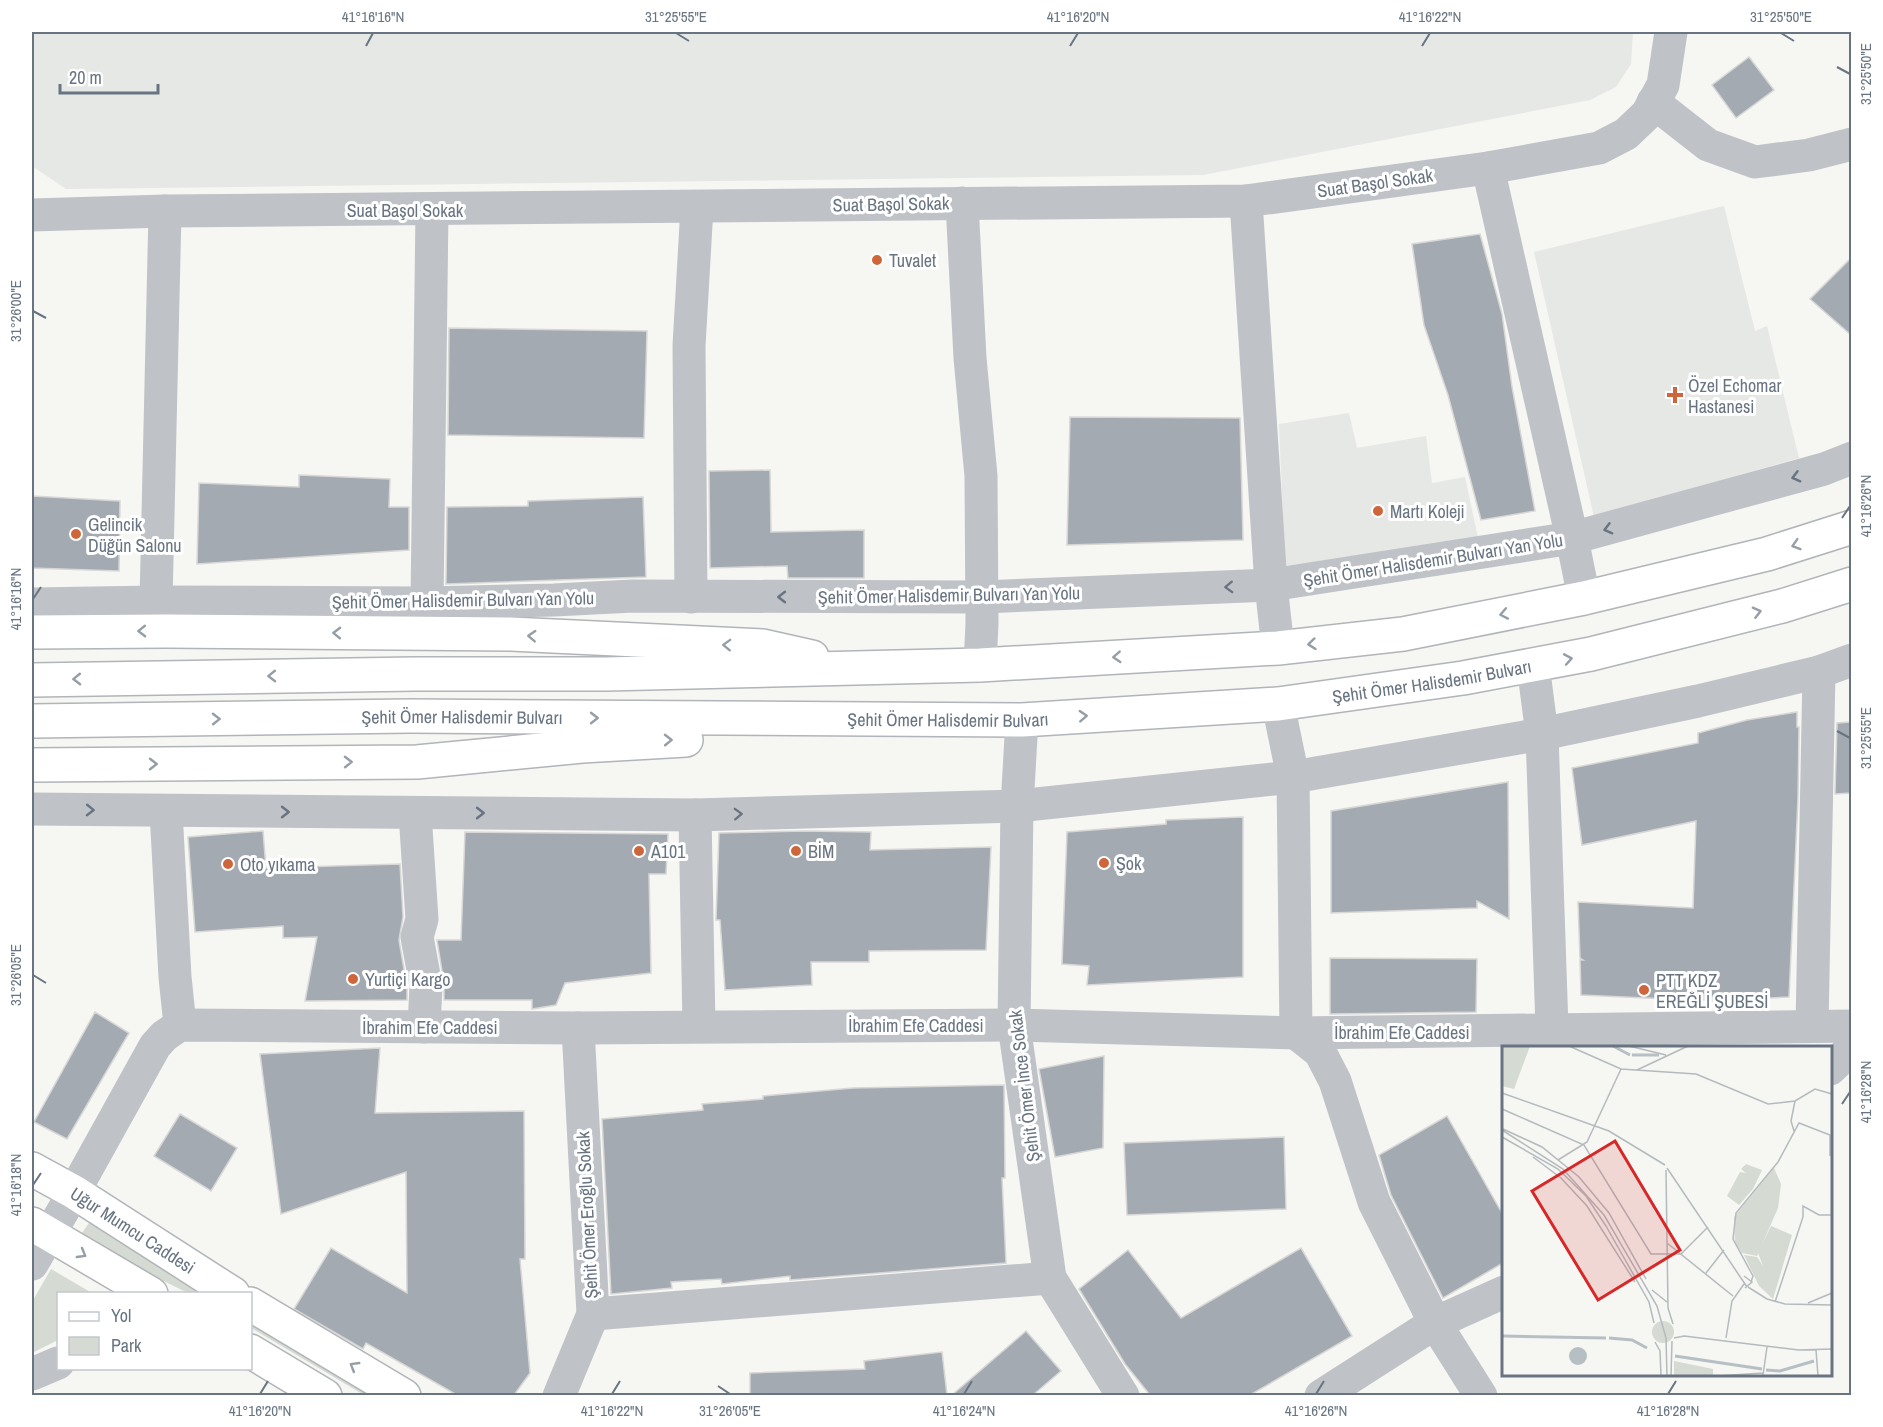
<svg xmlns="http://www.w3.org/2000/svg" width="1883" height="1427" viewBox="0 0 1883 1427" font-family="'Archivo Narrow',sans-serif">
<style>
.built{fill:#e6e8e6}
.green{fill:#d5dad3}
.building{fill:#a4aab1;stroke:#d7d7d6;stroke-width:1.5}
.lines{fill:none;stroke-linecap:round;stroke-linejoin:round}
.primary-casing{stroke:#b1b4b8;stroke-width:36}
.minor{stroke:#bfc2c6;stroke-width:33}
.tertiary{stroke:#bfc2c6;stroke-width:33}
.primary{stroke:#fff;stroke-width:33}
.oneway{stroke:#687481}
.oneway2{stroke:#959ea7}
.ticks{fill:none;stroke:#687481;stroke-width:2}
.poi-dot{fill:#ce663b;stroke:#fff;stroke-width:2}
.labels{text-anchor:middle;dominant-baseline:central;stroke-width:6;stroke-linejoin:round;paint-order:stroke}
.street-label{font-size:18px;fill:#687481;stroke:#fff}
.poi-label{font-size:18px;fill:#687481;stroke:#fff;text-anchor:start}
.inset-river{fill:none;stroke:#b6bfc4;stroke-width:3}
.inset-road{fill:none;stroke:#b4babe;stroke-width:1.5}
.view{fill:#d62828;fill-opacity:0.15;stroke:#d62828;stroke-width:3}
.inset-edge{fill:none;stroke:#687481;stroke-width:3}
.neatline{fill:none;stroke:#687481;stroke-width:2}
.ticks-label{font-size:15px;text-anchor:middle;fill:#687481}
</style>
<rect width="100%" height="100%" fill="#f6f6f3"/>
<g class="built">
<polygon points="32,32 1633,32 1631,64 1616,87 1590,100 1203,175 66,189 32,166"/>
<polygon points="1724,206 1755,331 1767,326 1799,458 1594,517 1534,252"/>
<polygon points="1349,413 1357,448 1426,436 1432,483 1465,477 1478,538 1285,566 1279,424"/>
</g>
<g class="green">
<polygon points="91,1220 210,1293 188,1293 78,1239"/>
<polygon points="51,1269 92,1293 58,1294 58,1340 32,1353 32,1302"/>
<polygon points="251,1318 382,1395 364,1395 251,1328"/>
</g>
<g class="building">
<polygon points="1749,57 1774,90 1736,118 1712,85"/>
<polygon points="1480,234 1502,314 1512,387 1535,511 1481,520 1448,395 1424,325 1412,244"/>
<polygon points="1851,258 1851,335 1810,299"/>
<polygon points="449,328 647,331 644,438 448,435"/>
<polygon points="1070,417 1240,418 1243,540 1067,545"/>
<polygon points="770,470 771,532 864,530 864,578 788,578 787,566 710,568 709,471"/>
<polygon points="299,475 390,479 389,507 409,507 409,550 197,564 199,483 299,487"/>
<polygon points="32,496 120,501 119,571 32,568"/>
<polygon points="643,497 646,577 446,584 447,507 528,506 528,501"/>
<polygon points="1797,712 1797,727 1799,727 1798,798 1789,997 1689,1002 1689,1000 1581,995 1580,960 1583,960 1580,958 1578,902 1693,908 1696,821 1582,845 1572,768 1698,743 1698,733 1747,720"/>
<polygon points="1851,722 1851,793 1835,794 1837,723"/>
<polygon points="1508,782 1509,919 1477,901 1477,908 1331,913 1331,811"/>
<polygon points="1243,817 1243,977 1087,985 1089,966 1062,964 1067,832 1166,824 1166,820"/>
<polygon points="263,831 266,868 400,864 403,917 399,940 407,987 407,1000 305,1001 317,937 283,938 283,926 195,932 188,837"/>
<polygon points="805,831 871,832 870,850 991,847 986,950 869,951 869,962 811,962 812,985 725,990 720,920 716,920 719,833"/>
<polygon points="465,832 668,834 666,874 649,874 651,973 565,983 556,1005 532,1009 532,1000 444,1000 444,983 437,940 461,940"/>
<polygon points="1330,958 1477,959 1476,1012 1330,1014"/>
<polygon points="95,1012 129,1033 67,1139 34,1122"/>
<polygon points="380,1048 375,1113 524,1111 525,1259 520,1259 530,1373 514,1395 457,1395 366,1343 363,1349 294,1309 331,1248 407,1293 406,1172 281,1214 260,1054"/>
<polygon points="1104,1056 1103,1148 1055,1157 1039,1069"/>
<polygon points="1004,1085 1005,1178 1002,1178 1006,1263 790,1280 790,1276 722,1284 721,1279 671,1282 672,1288 611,1294 602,1119 703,1110 702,1104 763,1099 763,1096 853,1088"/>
<polygon points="180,1114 237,1148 211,1191 154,1156"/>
<polygon points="1447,1116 1503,1215 1503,1263 1443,1298 1391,1195 1379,1155"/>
<polygon points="1284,1137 1286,1209 1127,1215 1124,1143"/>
<polygon points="1301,1248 1352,1336 1250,1395 1150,1395 1125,1364 1079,1289 1128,1250 1181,1318"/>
<polygon points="1026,1331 1061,1371 1033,1395 952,1395"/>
<polygon points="942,1352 947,1395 750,1395 750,1373 865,1369 864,1361"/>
</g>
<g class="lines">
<defs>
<g id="primary">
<polyline points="32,632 166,631 511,634 763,646 812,657"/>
<polyline points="32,680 415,674 606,674 980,665 1278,648 1403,634 1584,598 1767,554 1852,527"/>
<path id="s1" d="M32,721L410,716L1022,720L1278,704L1463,678L1591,654L1782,606L1852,584"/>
<polyline points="32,765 417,762 582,746 686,740"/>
<path id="s2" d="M32,1169L74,1192L233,1294"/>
<polyline points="32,1224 151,1294"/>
<polyline points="250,1304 404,1396"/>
<polyline points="250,1351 325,1396"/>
</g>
</defs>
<use href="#primary" class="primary-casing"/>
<g class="minor">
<polyline points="1653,102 1708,145 1755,162 1809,155 1852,144"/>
<polyline points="1488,168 1572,538 1584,598"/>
<polyline points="1246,201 1271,585 1278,648"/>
<polyline points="962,203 970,358 981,476 982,624 980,665"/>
<polyline points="32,215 165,211 1246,201 1488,168 1599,148 1626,134 1647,114 1663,85 1671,32"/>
<polyline points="691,597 689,346 697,207"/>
<polyline points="156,602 165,211"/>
<polyline points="427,603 432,210"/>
<polyline points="1533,665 1542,734 1552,1028"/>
<polyline points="1278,704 1293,777 1296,1033 1320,1052 1335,1081 1374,1202 1435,1323 1481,1396"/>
<polyline points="1022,720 1017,806 1014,1025 1050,1278 1123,1396"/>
<polyline points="166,811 175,977 180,1025"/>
<polyline points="415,813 422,919 417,937 426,986 424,1027"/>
<polyline points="695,815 699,1026"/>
<polyline points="1812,1026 1819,672"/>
<polyline points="1830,1069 1852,1048"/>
<polyline points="593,1314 1050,1278"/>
<polyline points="559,1396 593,1314 578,1028"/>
<polyline points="1321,1396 1435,1323 1504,1292"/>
</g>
<g class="tertiary">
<polyline points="32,604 156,602 427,603 554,600 633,596 982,597 1271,585 1572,538 1824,469 1852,458"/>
<polyline points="32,809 695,815 1017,806 1293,777 1542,734 1698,701 1819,672 1852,660"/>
<polyline points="32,1264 74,1192 155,1046 164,1036 180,1025 578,1028 1014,1025 1296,1033 1852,1026"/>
<polyline points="32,1374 58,1363"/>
</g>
<use href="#primary" class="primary"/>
</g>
<defs><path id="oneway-chevron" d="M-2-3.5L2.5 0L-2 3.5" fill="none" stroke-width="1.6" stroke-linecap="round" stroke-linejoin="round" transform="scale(1.5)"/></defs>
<g class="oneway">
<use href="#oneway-chevron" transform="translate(1796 477) rotate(165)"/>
<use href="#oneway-chevron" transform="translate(1608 529) rotate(165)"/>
<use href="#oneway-chevron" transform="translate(1229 587) rotate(178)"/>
<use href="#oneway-chevron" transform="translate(782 597) rotate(-180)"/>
<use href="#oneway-chevron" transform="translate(90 810) rotate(1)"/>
<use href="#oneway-chevron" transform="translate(285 812)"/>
<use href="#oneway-chevron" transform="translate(480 813)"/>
<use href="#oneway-chevron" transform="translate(738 814) rotate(-2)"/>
</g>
<g class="oneway2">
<use href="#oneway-chevron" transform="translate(1796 545) rotate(163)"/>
<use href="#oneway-chevron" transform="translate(1757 612) rotate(-14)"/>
<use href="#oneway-chevron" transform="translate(1504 614) rotate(169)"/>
<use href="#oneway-chevron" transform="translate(142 631) rotate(179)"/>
<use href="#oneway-chevron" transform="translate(337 633) rotate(-179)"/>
<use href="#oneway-chevron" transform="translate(532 636) rotate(-177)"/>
<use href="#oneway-chevron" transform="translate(1312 644) rotate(174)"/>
<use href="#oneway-chevron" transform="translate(727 645) rotate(-178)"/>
<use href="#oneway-chevron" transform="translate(1117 657) rotate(177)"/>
<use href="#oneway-chevron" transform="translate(1568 659) rotate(-10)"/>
<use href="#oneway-chevron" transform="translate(272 676) rotate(179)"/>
<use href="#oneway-chevron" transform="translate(77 679) rotate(179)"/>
<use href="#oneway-chevron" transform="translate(1083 716) rotate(-3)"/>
<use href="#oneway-chevron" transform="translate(594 718)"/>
<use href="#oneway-chevron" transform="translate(216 719) rotate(-1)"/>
<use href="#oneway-chevron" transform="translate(668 740) rotate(-1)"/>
<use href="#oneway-chevron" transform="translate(348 762) rotate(-1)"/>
<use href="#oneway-chevron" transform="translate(153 764)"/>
<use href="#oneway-chevron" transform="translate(82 1254) rotate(30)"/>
<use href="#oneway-chevron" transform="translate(354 1366) rotate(-149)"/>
</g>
<path class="ticks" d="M676,33L689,41M1781,33L1794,41M366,46L373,33M1070,46L1078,33M1422,46L1430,33M1837,67L1850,74M33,311L46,318M1842,518L1850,506M33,599L41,587M1837,731L1850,738M33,975L46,983M1842,1104L1850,1092M33,1185L41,1173M718,1386L730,1394M260,1394L268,1381M612,1394L620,1381M964,1394L972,1381M1316,1394L1324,1381M1668,1394L1676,1381"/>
<g class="poi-dot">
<circle cx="877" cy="260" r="6"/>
<path d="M1672 386h6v6h6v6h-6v6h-6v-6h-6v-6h6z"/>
<circle cx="1378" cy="511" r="6"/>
<circle cx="76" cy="534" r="6"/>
<circle cx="639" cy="851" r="6"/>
<circle cx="796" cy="851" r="6"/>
<circle cx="1104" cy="863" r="6"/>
<circle cx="228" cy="864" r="6"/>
<circle cx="353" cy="979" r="6"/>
<circle cx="1644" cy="990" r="6"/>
</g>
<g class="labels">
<g class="street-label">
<text transform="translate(1375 183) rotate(-8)">Suat Başol Sokak</text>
<text transform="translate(891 204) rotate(-1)">Suat Başol Sokak</text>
<text x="405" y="210">Suat Başol Sokak</text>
<text transform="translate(1433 560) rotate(-9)">Şehit Ömer Halisdemir Bulvarı Yan Yolu</text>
<text transform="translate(949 595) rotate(-1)">Şehit Ömer Halisdemir Bulvarı Yan Yolu</text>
<text transform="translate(463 600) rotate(-1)">Şehit Ömer Halisdemir Bulvarı Yan Yolu</text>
<text stroke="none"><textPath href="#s1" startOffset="1402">Şehit Ömer Halisdemir Bulvarı</textPath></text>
<text stroke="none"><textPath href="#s1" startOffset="430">Şehit Ömer Halisdemir Bulvarı</textPath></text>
<text stroke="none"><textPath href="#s1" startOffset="916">Şehit Ömer Halisdemir Bulvarı</textPath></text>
<text x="916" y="1025">İbrahim Efe Caddesi</text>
<text x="430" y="1027">İbrahim Efe Caddesi</text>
<text x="1402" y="1032">İbrahim Efe Caddesi</text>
<text transform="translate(1024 1086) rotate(-97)">Şehit Ömer İnce Sokak</text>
<text transform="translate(587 1215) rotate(-93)">Şehit Ömer Eroğlu Sokak</text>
<text stroke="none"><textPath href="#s2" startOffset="118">Uğur Mumcu Caddesi</textPath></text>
</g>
<g class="poi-label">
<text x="889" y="260">Tuvalet</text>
<text x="1688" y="385">Özel Echomar<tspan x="1688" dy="21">Hastanesi</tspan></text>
<text x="1390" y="511">Martı Koleji</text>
<text x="88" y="524">Gelincik<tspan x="88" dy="21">Düğün Salonu</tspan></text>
<text x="651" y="851">A101</text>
<text x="808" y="851">BİM</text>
<text x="1116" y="863">Şok</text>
<text x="240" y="864">Oto yıkama</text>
<text x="365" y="979">Yurtiçi Kargo</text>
<text x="1656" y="980">PTT KDZ<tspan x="1656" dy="21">EREĞLİ ŞUBESİ</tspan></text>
</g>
</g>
<g transform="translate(1502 1046)">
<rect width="330" height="330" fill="#f6f6f3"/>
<path d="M0,0H28L12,43L0,40ZM244,118L260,124L251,143L237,159L225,150L238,126L244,127L239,123ZM272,122L279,138L276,162L255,210L240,207L233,197L232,171ZM269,180L290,189L271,253L257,240L242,209L255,211L261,220L256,207ZM150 286a11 11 0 1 1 22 0a11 11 0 1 1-22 0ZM172,315L211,323V330H172Z" fill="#d5dad3"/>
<path d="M67 310a9 9 0 1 1 18 0a9 9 0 1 1-18 0Z" fill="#b6bfc4"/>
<path class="inset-river" d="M111,0L128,9M130,9H157M0,290L104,292M107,292L130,294L145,302M173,310L260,323M264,324L278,325L312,315"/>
<path class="inset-road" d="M67,0L119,23L194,28L266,58L293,55L313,43L330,48M127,0L164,9M135,24L186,0M0,47L107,85L163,119M0,63L82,99L149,208H179M1,83L40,101L77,131L107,167L144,233M0,84L61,123L102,169L155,260L164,292L165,330M292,85L289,75L293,55M0,91L56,123L84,150L104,180M31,111L59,132L85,160L133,236M56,114L85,96L119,23M165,122L245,241M164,124L166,262L171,278M104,180L147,256L152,277M165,197L231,250M179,208L206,181M204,227L222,204M242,230L250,236L243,242M249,236L251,230L231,193L234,167L276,116L297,77L328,89V110M246,241L265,253L283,258L330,259M150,244L165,256M273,256L301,171V160L317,169H330M306,257L330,247M172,292L182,290L297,304L330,303M224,292L230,255L242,238M153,296L158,305L159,330M314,304L316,330M261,329L265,301M169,330L170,295M216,330L261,327"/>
<path class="view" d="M113,95L178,204L96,254L30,145Z"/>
<rect width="330" height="330" class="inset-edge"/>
</g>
<rect width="1883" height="1427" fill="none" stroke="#ffffff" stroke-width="66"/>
<rect x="57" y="1292" width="195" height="78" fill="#ffffff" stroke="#c3c7cd" stroke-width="1.5"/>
<rect x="69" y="1312" width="30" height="9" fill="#ffffff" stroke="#c3c7cd" stroke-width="1.5"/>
<text x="111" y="1322" font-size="18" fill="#687481">Yol</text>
<rect x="69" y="1337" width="30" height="18" fill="#d5dad3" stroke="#c3c7cd" stroke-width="1.5"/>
<text x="111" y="1352" font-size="18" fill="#687481">Park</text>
<path d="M60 84v9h98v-9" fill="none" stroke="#687481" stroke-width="3"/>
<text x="69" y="84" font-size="18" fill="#687481" stroke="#ffffff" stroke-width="4.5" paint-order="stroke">20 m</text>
<rect x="33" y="33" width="1817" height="1361" class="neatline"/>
<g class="ticks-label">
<text x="373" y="22">41°16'16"N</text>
<text x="676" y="22">31°25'55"E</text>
<text x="1078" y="22">41°16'20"N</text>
<text x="1430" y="22">41°16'22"N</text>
<text x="1781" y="22">31°25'50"E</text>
<text transform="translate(1866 74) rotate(-90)" y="5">31°25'50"E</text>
<text transform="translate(16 311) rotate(-90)" y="5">31°26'00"E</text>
<text transform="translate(1866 506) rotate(-90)" y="5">41°16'26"N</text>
<text transform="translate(16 599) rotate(-90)" y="5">41°16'16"N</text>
<text transform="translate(1866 738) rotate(-90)" y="5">31°25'55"E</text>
<text transform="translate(16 975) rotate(-90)" y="5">31°26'05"E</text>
<text transform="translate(1866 1092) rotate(-90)" y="5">41°16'28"N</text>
<text transform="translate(16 1185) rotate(-90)" y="5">41°16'18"N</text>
<text x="260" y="1416">41°16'20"N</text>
<text x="612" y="1416">41°16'22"N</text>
<text x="730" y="1416">31°26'05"E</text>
<text x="964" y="1416">41°16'24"N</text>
<text x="1316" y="1416">41°16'26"N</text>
<text x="1668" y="1416">41°16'28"N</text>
</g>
</svg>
